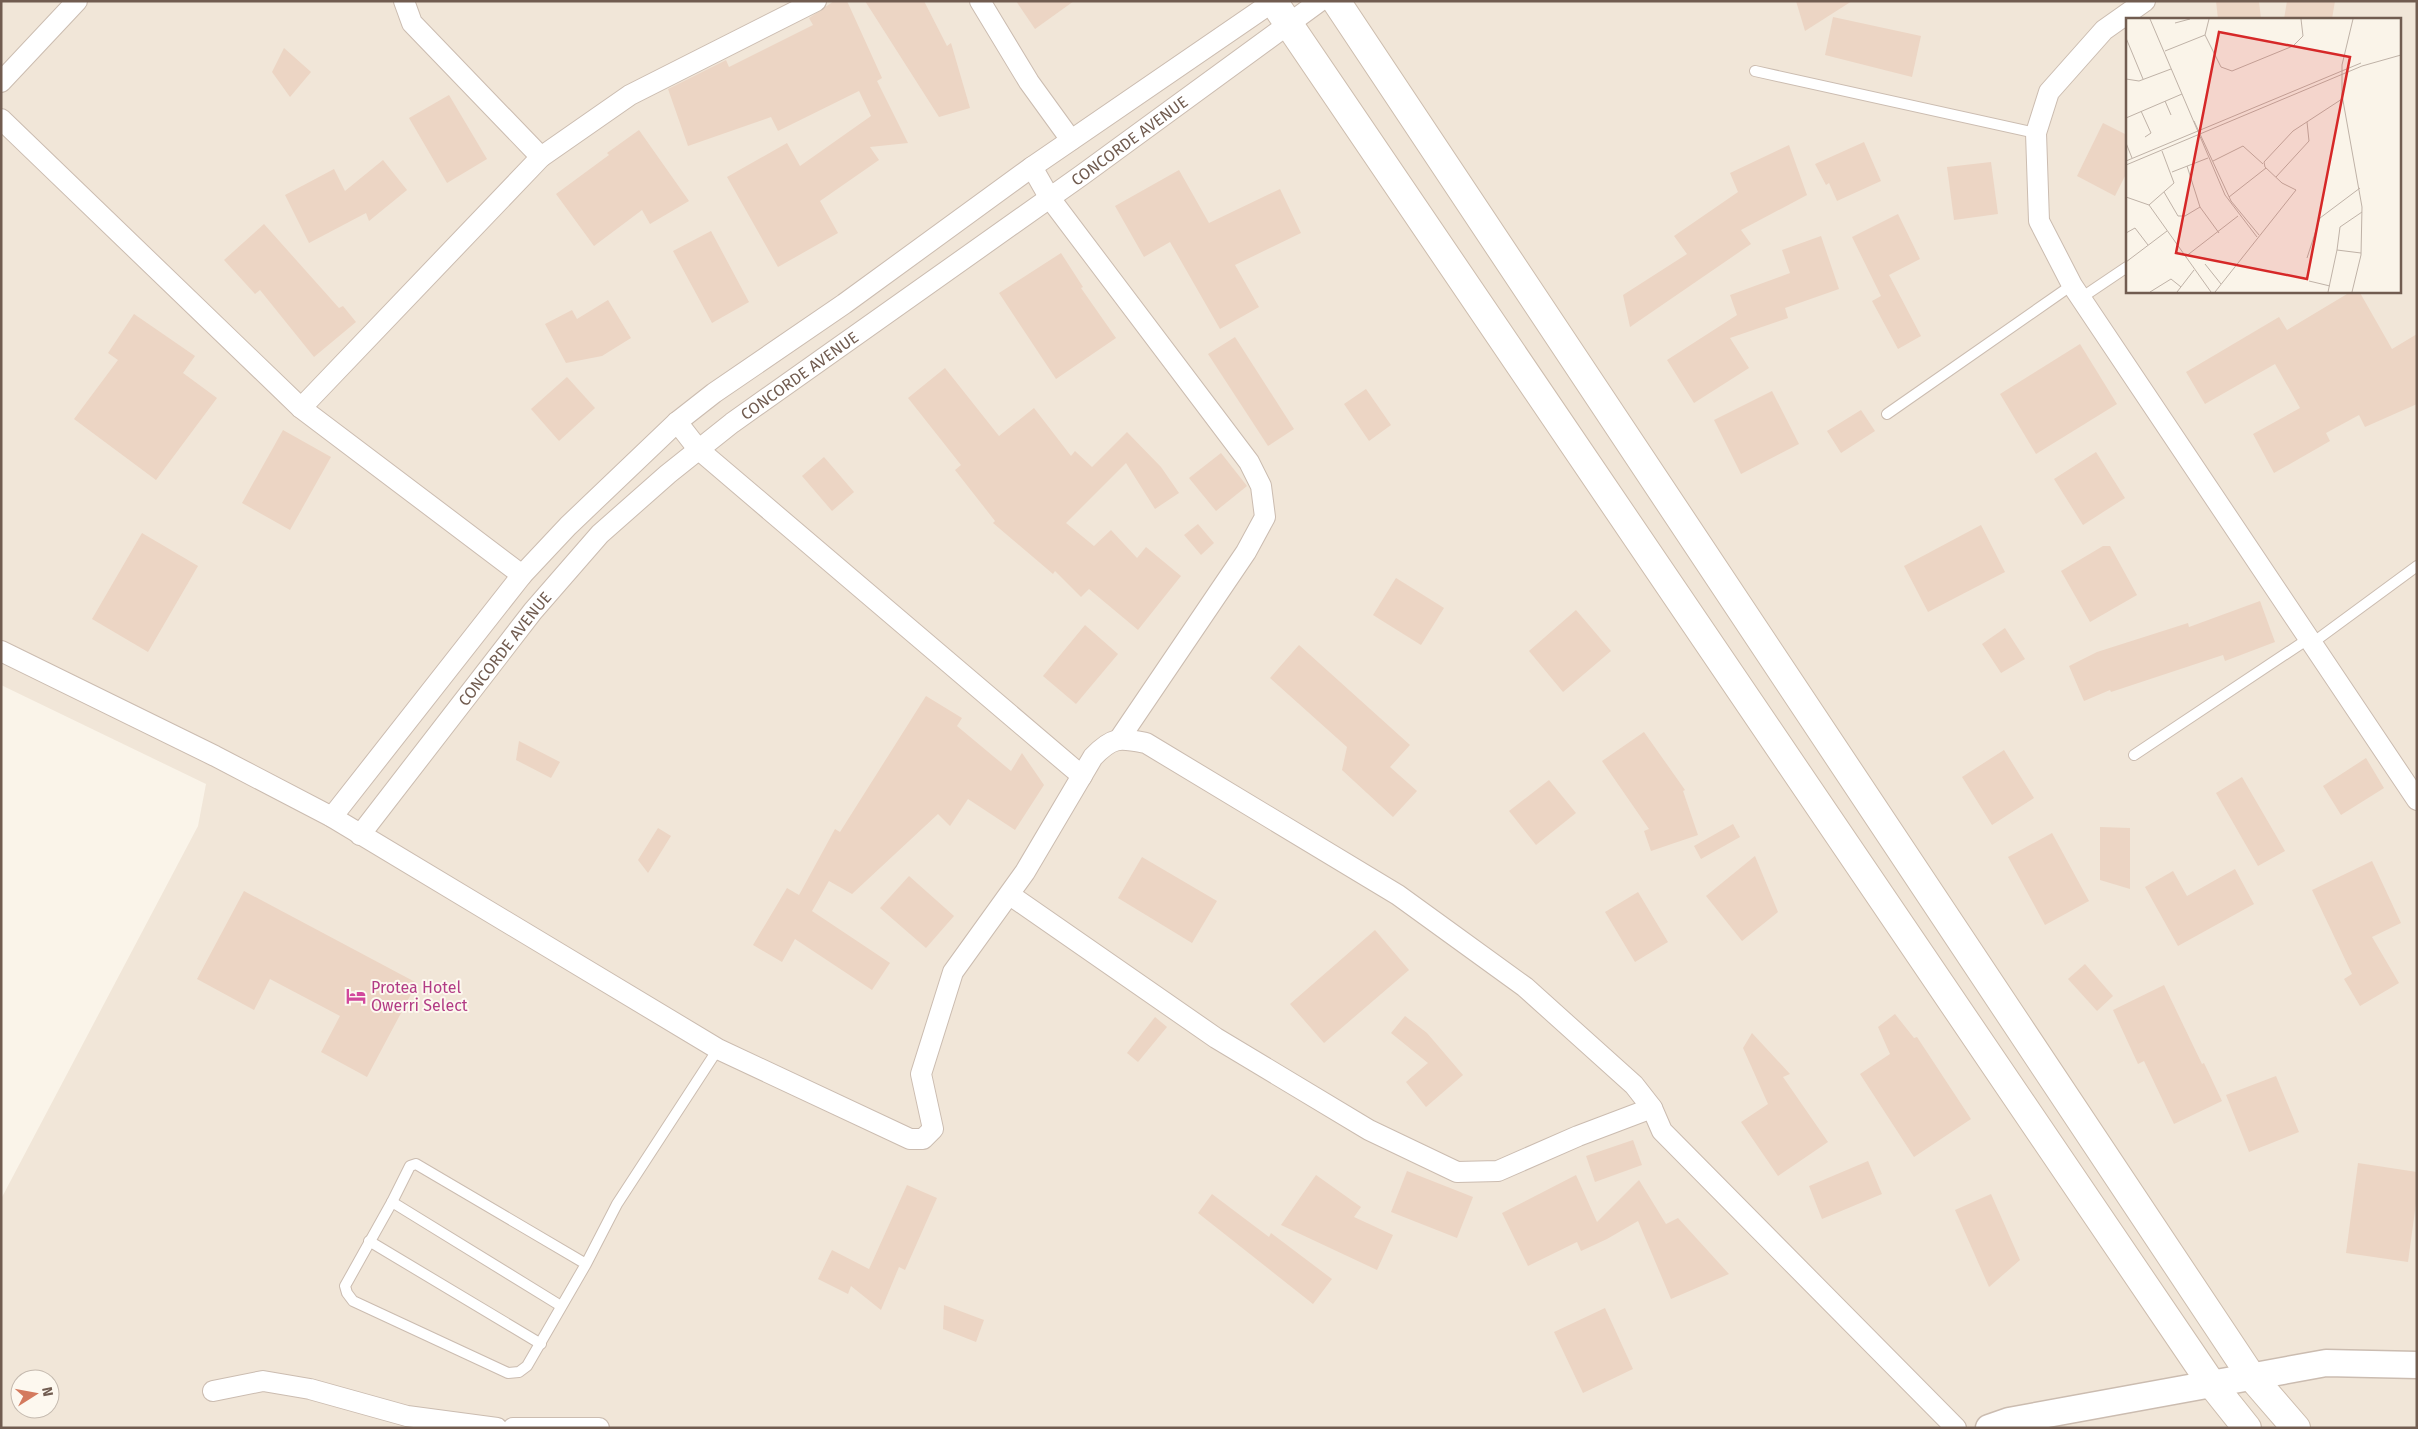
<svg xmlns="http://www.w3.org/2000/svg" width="2418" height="1429" viewBox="0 0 2418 1429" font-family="'Fira Sans',sans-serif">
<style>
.residential{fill:#f1e6d8;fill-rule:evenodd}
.building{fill:#ecd5c4}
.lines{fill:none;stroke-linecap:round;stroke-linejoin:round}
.service-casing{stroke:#cbbcb0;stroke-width:12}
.minor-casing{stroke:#cbbcb0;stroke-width:22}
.tertiary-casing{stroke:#cbbcb0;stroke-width:29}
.secondary-casing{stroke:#cdbdae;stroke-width:30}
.service{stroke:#fff;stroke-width:10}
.minor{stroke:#fff;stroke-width:20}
.tertiary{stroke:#fff;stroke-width:26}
.secondary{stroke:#fff;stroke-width:28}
.labels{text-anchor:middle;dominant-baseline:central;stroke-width:4;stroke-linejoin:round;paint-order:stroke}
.street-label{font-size:16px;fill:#715c50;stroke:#fdf8ef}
.hotel-label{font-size:16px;fill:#b23c85;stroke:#fdf8ef;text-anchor:start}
.inset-road{fill:none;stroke:#bfb2a7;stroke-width:1}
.view{fill:#d62828;fill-opacity:0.15;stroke:#d62828;stroke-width:2.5}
.inset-edge{fill:none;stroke:#715c50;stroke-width:2.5}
</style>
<rect width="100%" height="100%" fill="#faf4e9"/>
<path class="residential" d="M1,1H2417V1428H1V1199L198,826L206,784L1,685ZM2127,19H2399V291H2127ZM20,1379H50V1409H20Z"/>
<g class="building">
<polygon points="834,1 847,1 882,78 877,81 908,143 870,147 879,160 820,201 838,233 778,267 727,177 787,143 800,166 871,116 859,91 778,131 771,117 688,146 668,89 726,60 729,67 813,25 809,18"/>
<polygon points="865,1 924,1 947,46 951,43 970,108 939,117"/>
<polygon points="1016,1 1074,1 1035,29"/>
<polygon points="1796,1 1852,1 1805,31"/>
<polygon points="2216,1 2259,1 2261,19 2218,19"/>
<polygon points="2287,1 2335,1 2332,19 2284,19"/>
<polygon points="1833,17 1921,36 1912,77 1825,55"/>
<polygon points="284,48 311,72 290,97 272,72"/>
<polygon points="449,95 487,159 447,183 409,118"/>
<polygon points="2103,123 2127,135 2127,172 2115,196 2077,176"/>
<polygon points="639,130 689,201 650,224 642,210 594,246 556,194 609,155 607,153"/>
<polygon points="1864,142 1881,181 1837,201 1829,183 1826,185 1815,164"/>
<polygon points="1789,145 1807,195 1741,230 1751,244 1630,327 1623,295 1687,254 1674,236 1738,192 1730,173"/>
<polygon points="383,160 407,190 369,221 366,213 309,243 285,195 334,169 345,191"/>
<polygon points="1991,162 1998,214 1954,220 1947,167"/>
<polygon points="1179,170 1209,223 1280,189 1301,233 1235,265 1259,307 1220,329 1170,242 1144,257 1115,206"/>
<polygon points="1898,214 1920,259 1889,275 1921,336 1898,349 1872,301 1881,296 1852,237"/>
<polygon points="264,224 339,308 343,306 356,322 314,357 260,290 255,294 224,260"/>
<polygon points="711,231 749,302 712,323 673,251"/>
<polygon points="1821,236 1839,289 1785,308 1788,318 1730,338 1749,368 1694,403 1667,360 1737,315 1730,295 1790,273 1782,250"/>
<polygon points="1061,253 1083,287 1081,288 1116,338 1056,379 999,293"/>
<polygon points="2352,291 2359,291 2392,349 2417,334 2417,404 2365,427 2359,415 2326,433 2330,441 2274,473 2253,434 2300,408 2275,364 2205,404 2186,372 2279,317 2287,330"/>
<polygon points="608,300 631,338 602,356 566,363 545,324 572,310 577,319"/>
<polygon points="134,314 195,356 183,373 217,398 156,480 74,419 118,360 108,353"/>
<polygon points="1235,337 1294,429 1268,446 1208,354"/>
<polygon points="2080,344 2117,404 2036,454 2000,394"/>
<polygon points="945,368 999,436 1034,408 1071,456 1075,451 1092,467 1127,432 1161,467 1179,493 1155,509 1126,463 1066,523 1094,546 1111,530 1137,558 1146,547 1181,576 1138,630 1089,589 1081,597 1055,571 1053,574 993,523 995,521 955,470 961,465 908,398"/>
<polygon points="567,377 595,408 559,441 531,409"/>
<polygon points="1366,389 1391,425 1369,441 1344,404"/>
<polygon points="1772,391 1799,444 1741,474 1714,420"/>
<polygon points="1861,410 1875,431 1841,453 1827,431"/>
<polygon points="283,430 331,457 290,530 242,503"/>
<polygon points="2096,452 2125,498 2083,525 2054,479"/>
<polygon points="1221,453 1247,486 1216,511 1189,478"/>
<polygon points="824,457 854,492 832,511 802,476"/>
<polygon points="1198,524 1214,543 1201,555 1184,535"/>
<polygon points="1981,525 2005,572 1928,612 1904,566"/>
<polygon points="142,533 198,566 148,652 92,619"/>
<polygon points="2103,546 2110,546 2137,595 2090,622 2061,571"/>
<polygon points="1396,578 1444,608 1421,645 1373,615"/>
<polygon points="2260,601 2275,642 2225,661 2223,655 2111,692 2110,690 2084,701 2069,666 2097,652 2188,623 2189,627"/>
<polygon points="1576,610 1611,651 1563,692 1529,651"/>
<polygon points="1085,625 1118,654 1076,704 1043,676"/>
<polygon points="2005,628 2025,659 2001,673 1982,644"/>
<polygon points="1299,645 1410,745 1390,767 1417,791 1393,817 1342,770 1347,747 1270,678"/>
<polygon points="926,696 962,718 957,726 1011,771 1022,753 1044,785 1015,830 968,799 950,826 938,814 852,894 829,881 812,911 890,963 872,990 795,939 782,962 753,945 787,888 799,895 835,829 840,832"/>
<polygon points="1644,732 1685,790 1683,791 1698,835 1651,851 1644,831 1649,829 1602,761"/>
<polygon points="519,741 560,762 551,778 516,760"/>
<polygon points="2004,750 2034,798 1992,825 1962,777"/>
<polygon points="2366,758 2384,788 2341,815 2323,786"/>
<polygon points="2242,777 2285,851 2258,866 2216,793"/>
<polygon points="1549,780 1576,813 1536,845 1509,811"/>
<polygon points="1733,824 1740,837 1701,859 1694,846"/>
<polygon points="2100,827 2130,828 2130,889 2100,880"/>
<polygon points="658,828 671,836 648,873 638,860"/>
<polygon points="2052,833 2089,901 2045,925 2008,857"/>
<polygon points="1755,856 1778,912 1742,941 1706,896"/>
<polygon points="1142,857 1217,901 1192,943 1118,898"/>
<polygon points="2372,861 2401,923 2372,937 2399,983 2360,1006 2344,979 2352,974 2312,890"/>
<polygon points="2235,869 2254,904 2178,946 2145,887 2173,871 2187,896"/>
<polygon points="909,876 954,916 926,948 880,908"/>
<polygon points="244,891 417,983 367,1077 321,1052 340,1016 270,979 254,1010 197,979"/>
<polygon points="1638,892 1668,942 1635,962 1605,912"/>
<polygon points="1375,930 1409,970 1324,1043 1290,1004"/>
<polygon points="2085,964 2113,996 2097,1011 2068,979"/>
<polygon points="2164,985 2202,1064 2204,1063 2222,1101 2174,1124 2144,1061 2138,1064 2113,1010"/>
<polygon points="1895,1014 1914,1038 1917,1037 1971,1119 1914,1157 1860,1074 1890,1054 1878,1027"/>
<polygon points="1405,1016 1427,1033 1463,1075 1426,1107 1406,1082 1428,1063 1391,1033"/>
<polygon points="1155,1017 1167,1027 1138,1062 1127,1053"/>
<polygon points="1752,1033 1790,1074 1783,1077 1828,1142 1778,1176 1741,1122 1768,1104 1743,1048"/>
<polygon points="2276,1076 2299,1132 2249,1152 2226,1095"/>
<polygon points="1633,1140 1642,1165 1595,1182 1586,1156"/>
<polygon points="1868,1161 1882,1194 1822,1219 1809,1186"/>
<polygon points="2358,1163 2417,1172 2417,1196 2408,1262 2346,1253"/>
<polygon points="1407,1171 1473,1197 1457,1238 1391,1212"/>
<polygon points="1316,1175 1361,1207 1354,1217 1393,1235 1377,1270 1281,1225"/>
<polygon points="1576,1175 1597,1222 1639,1180 1666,1224 1678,1218 1729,1274 1671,1299 1638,1221 1607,1239 1581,1251 1577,1242 1528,1266 1502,1213"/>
<polygon points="907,1185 937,1198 905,1270 899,1267 881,1310 851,1286 848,1294 818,1279 832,1250 869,1269"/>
<polygon points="1212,1194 1269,1237 1271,1233 1332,1279 1313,1304 1198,1213"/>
<polygon points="1991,1194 2020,1260 1989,1287 1955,1210"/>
<polygon points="944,1305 984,1320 976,1342 943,1329"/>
<polygon points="1605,1308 1633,1369 1583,1393 1554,1332"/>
</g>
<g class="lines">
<defs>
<g id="service">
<polyline points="1755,71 2036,133"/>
<polyline points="2081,298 2127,267"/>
<polyline points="1887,414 2072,285"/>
<polyline points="2311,644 2417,566"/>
<polyline points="2134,755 2308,639"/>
<polyline points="392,1202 561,1306"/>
<polyline points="369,1241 541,1344"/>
<polyline points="586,1264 416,1164 410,1166 392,1202 345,1286 347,1293 353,1301 508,1373 519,1372 527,1366 586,1264 617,1204 718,1049"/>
</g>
<g id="minor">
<polyline points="404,1 412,23 541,157"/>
<polyline points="980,1 1029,82 1071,140"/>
<polyline points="2145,1 2104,30 2049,92 2036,133 2039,221 2072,285 2417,800"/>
<polyline points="1,82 77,1"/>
<polyline points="1,119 301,408 522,575"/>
<polyline points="1032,167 1049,197 1249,462 1261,486 1265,517 1246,552 1120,738"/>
<polyline points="301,408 541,157 630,95 816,1"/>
<polyline points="677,422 698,449 1082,776"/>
<path d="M1,651L215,756L332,817L718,1049L910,1139H923L933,1129L921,1074L953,972L1025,872L1093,757C1113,736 1120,738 1146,743L1398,895L1525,987L1634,1085L1652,1108L1662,1131L1956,1428"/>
<polyline points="332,817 522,575 568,526 677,422 714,393 844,304 1032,167 1274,1"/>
<path id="s1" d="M360,835L533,611L600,534L668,474L732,423L1082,175L1320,1"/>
<polyline points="1010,895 1216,1038 1369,1130 1457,1172 1498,1171 1578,1136 1652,1108"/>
<polyline points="213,1391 263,1381 310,1389 407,1416 497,1428"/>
<polyline points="513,1428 599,1428"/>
</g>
<polyline id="tertiary" points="1989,1428 2009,1421 2326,1363 2417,1365"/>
<g id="secondary">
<polyline points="1273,1 2211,1383 2247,1428"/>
<polyline points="1336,1 2251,1376 2296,1428"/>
</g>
</defs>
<use href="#service" class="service-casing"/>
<use href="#minor" class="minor-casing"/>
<use href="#tertiary" class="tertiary-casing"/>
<use href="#secondary" class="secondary-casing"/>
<use href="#service" class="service"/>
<use href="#minor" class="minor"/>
<use href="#tertiary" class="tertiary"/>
<use href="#secondary" class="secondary"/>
</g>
<defs>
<symbol id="hotel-bare" viewBox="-9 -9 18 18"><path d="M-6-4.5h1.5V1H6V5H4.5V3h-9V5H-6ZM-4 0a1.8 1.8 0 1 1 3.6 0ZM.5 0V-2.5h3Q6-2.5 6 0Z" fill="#d1479c" stroke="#fdf8ef" stroke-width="2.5" paint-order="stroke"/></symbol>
</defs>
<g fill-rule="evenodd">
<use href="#hotel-bare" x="342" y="982" width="28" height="28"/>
</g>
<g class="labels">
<g class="street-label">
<text stroke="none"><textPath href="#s1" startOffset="1045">CONCORDE AVENUE</textPath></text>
<text stroke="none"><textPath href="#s1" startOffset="640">CONCORDE AVENUE</textPath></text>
<text stroke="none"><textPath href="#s1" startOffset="236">CONCORDE AVENUE</textPath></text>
</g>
<g class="hotel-label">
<text x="371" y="987">Protea Hotel<tspan x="371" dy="18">Owerri Select</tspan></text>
</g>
</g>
<g transform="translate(2126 18)">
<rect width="275" height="275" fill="#faf4e9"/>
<path class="inset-road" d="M24,1L99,177L131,219M49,5L64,1M79,17L95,49L106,53L167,28L177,18L175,1M0,20L17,61M39,33L79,17L83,1M0,61L13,63L45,51M39,83L45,97M15,93L25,115L19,119M0,100L56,76M68,103L105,183L133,217M0,125L6,140M0,143L235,45M87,143L117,128L137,146M0,147L236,48L275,37M61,148L74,189L93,215M46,154L82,140M150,159L183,123L181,104M38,174L52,198H59L74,189M0,179L23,187L85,274M103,179L140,150M23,187L48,165L36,133M0,215L9,210L22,227M211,232L214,209L236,194M59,239L112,198M181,240L194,200L234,170M0,244L41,213M79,246L95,266M183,263L204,268M24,274L45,261L55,269M51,274L68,252M89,274L170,172L156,165L139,149L138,144L167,113L216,81M202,274L211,232L235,235M226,274L235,237L236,189L216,77V47L227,1"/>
<path class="view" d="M93,14L224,39L181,261L50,235Z"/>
<rect width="275" height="275" class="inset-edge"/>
</g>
<rect width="2418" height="1429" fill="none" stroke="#715c50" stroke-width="5"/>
<g transform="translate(35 1394) rotate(79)"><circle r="24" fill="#fdf8ef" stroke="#c5baaf"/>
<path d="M0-4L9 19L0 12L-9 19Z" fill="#d47a5e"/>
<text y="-8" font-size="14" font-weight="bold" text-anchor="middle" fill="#715c50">N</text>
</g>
</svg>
